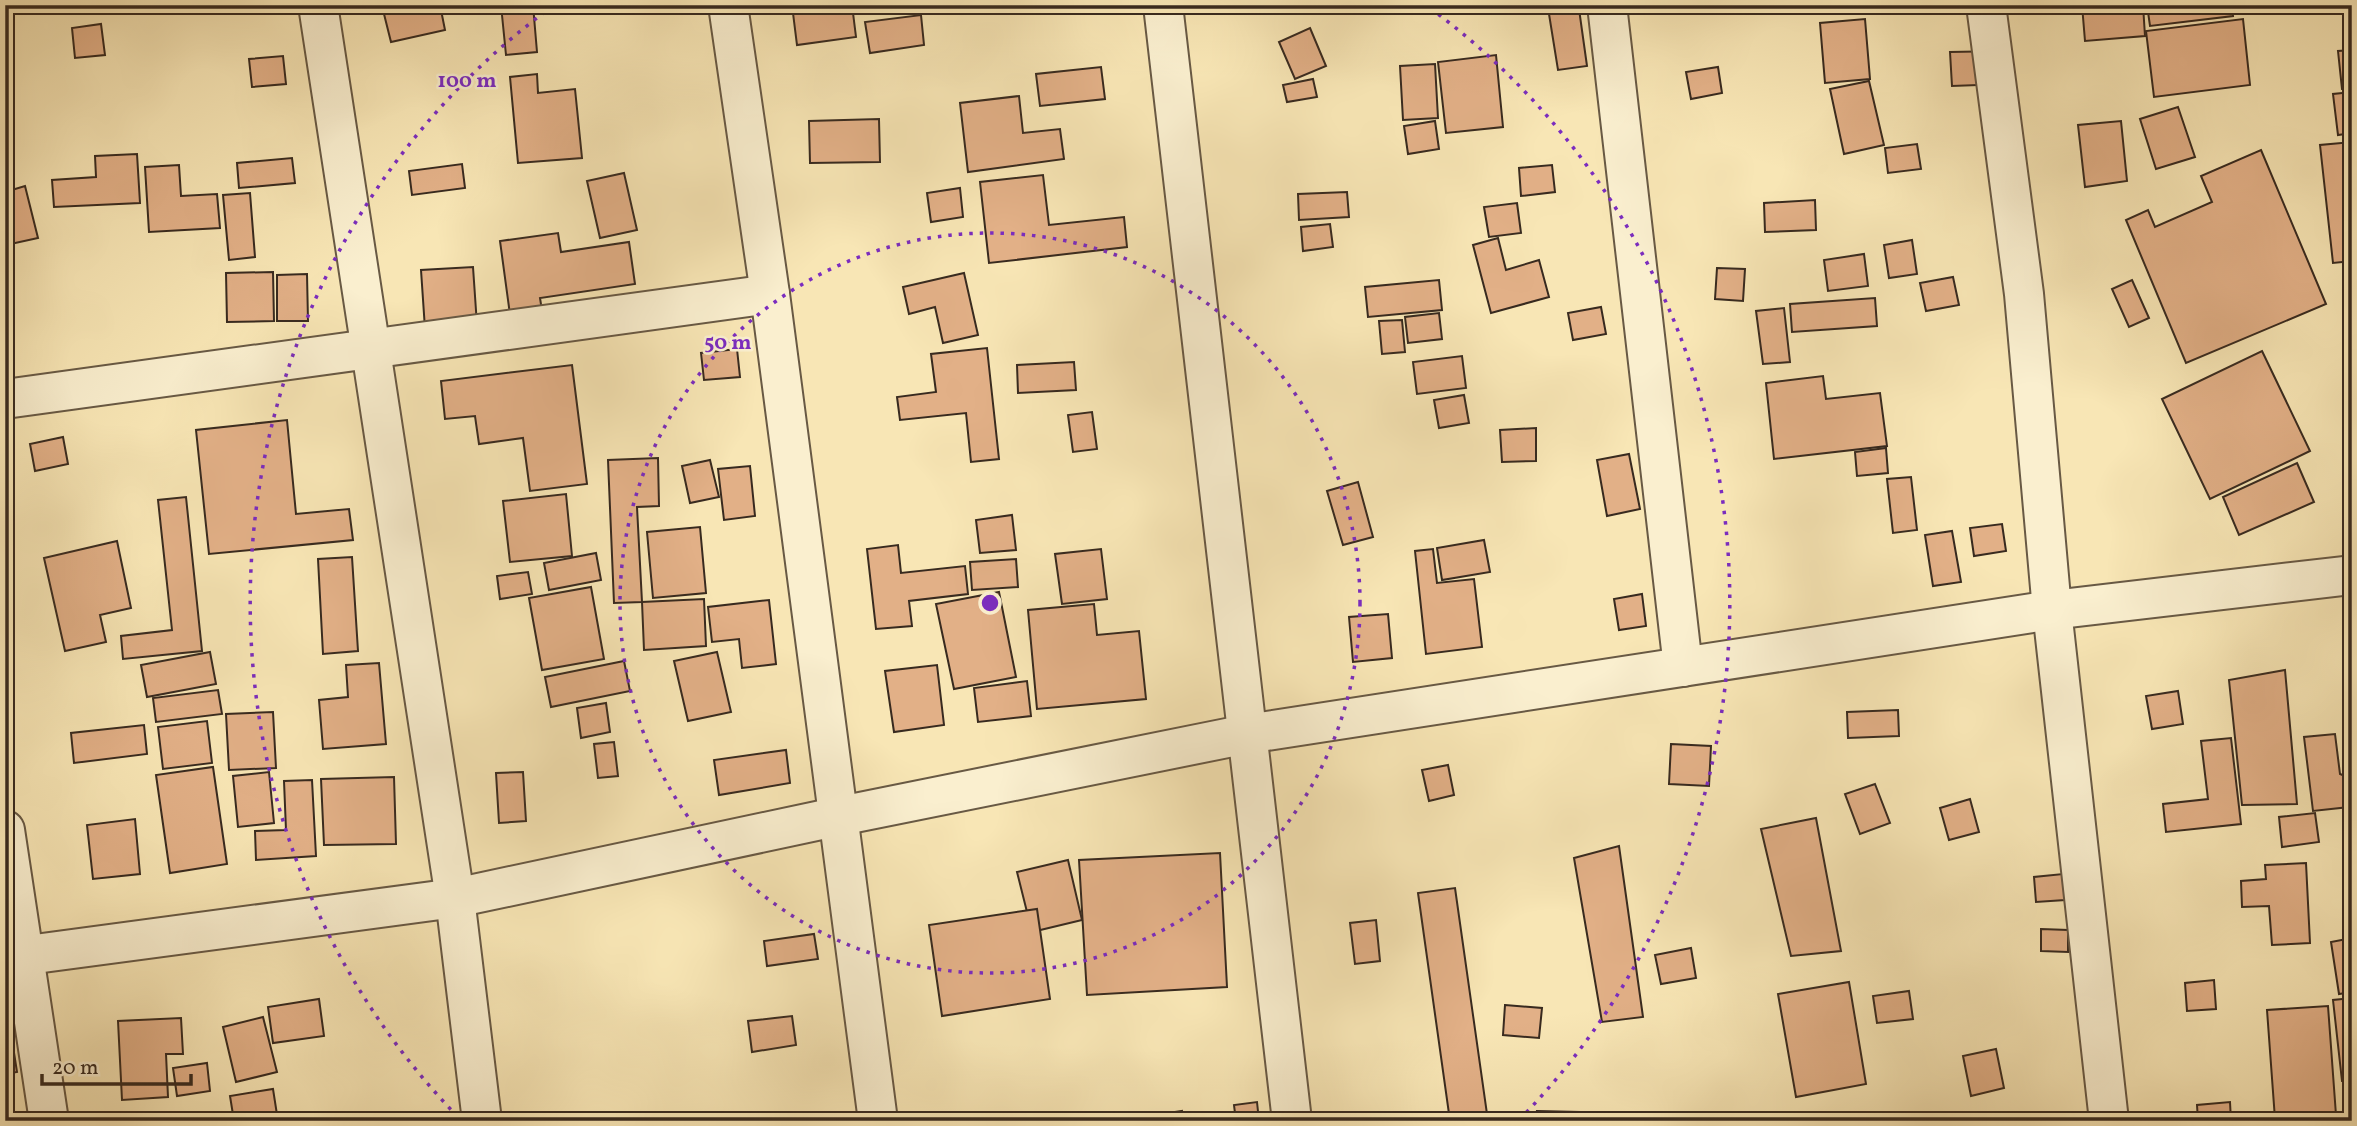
<svg xmlns="http://www.w3.org/2000/svg" width="2357" height="1126" viewBox="0 0 2357 1126" font-family="Vollkorn,serif">
<style>
.building{fill:#e2b087;stroke:#382a1f;stroke-width:2}
.lines{fill:none;stroke-linecap:round;stroke-linejoin:round}
.street-casing{stroke:#685944;stroke-width:42}
.street{stroke:#faefcf;stroke-width:38}
.ring{fill:none;stroke:#7b2cbf;stroke-width:3.5;stroke-dasharray:3.5 7}
.centre{fill:#7b2cbf;stroke:#faefcf;stroke-width:3.5}
.ring-label{font-size:21px;text-anchor:middle;font-weight:bold;fill:#7b2cbf;stroke:#faefcf;stroke-width:5;stroke-linejoin:round;paint-order:stroke}
</style>
<rect width="100%" height="100%" fill="#f8e6b5"/>
<filter id="stains"><feTurbulence type="fractalNoise" baseFrequency=".00286" numOctaves="4"/><feColorMatrix values="0 0 0 0 .2 0 0 0 0 .09 0 0 0 0 .02 0 0 0 .5 -.17"/></filter>
<radialGradient id="worn" r=".72"><stop offset=".6" stop-color="#630" stop-opacity="0"/><stop offset="1" stop-color="#630" stop-opacity=".3"/></radialGradient>
<g class="building">
<polygon points="440,5 445,30 391,42 382,6"/>
<polygon points="501,5 533,5 537,52 506,55"/>
<polygon points="792,5 852,5 856,37 797,45"/>
<polygon points="2082,5 2143,5 2145,36 2085,41"/>
<polygon points="2147,5 2232,5 2233,16 2150,26"/>
<polygon points="1579,9 1587,66 1558,70 1549,14"/>
<polygon points="921,15 924,45 870,53 865,22"/>
<polygon points="1865,19 1870,79 1825,83 1820,23"/>
<polygon points="2243,19 2250,85 2154,97 2146,31"/>
<polygon points="101,24 105,55 75,58 72,28"/>
<polygon points="1310,28 1326,66 1295,79 1279,42"/>
<polygon points="2352,50 2352,88 2342,89 2338,51"/>
<polygon points="2003,51 2005,84 1952,86 1950,52"/>
<polygon points="1496,55 1503,127 1446,133 1438,62"/>
<polygon points="283,56 286,84 252,87 249,59"/>
<polygon points="1435,64 1438,118 1403,120 1400,66"/>
<polygon points="1101,67 1105,99 1040,106 1036,74"/>
<polygon points="1718,67 1722,93 1691,99 1686,72"/>
<polygon points="537,74 538,93 575,89 582,158 518,163 510,77"/>
<polygon points="1313,79 1317,97 1287,102 1283,85"/>
<polygon points="1869,81 1884,145 1844,154 1830,89"/>
<polygon points="2352,92 2352,133 2338,135 2333,94"/>
<polygon points="1019,96 1023,133 1060,129 1064,159 968,172 960,103"/>
<polygon points="2178,107 2195,157 2156,169 2140,119"/>
<polygon points="879,119 880,162 810,163 809,121"/>
<polygon points="1435,121 1439,149 1408,154 1404,126"/>
<polygon points="2121,121 2127,181 2085,187 2078,125"/>
<polygon points="2352,142 2352,261 2333,263 2320,145"/>
<polygon points="1917,144 1921,169 1888,173 1885,148"/>
<polygon points="2261,150 2326,304 2186,363 2126,220 2148,210 2155,227 2212,202 2201,176"/>
<polygon points="137,154 140,203 54,207 52,180 96,177 95,156"/>
<polygon points="292,158 295,183 239,188 237,163"/>
<polygon points="462,164 465,188 412,195 409,171"/>
<polygon points="179,165 181,196 217,194 220,228 149,232 145,167"/>
<polygon points="1552,165 1555,192 1521,196 1519,168"/>
<polygon points="624,173 637,230 600,238 587,181"/>
<polygon points="1043,175 1049,225 1124,217 1127,247 989,263 980,182"/>
<polygon points="25,186 38,238 6,245 5,192"/>
<polygon points="960,188 963,217 931,222 927,193"/>
<polygon points="1347,192 1349,217 1299,220 1298,194"/>
<polygon points="250,193 255,257 229,260 223,195"/>
<polygon points="1815,200 1816,230 1765,232 1764,203"/>
<polygon points="1517,203 1521,233 1489,237 1484,207"/>
<polygon points="1330,224 1333,247 1303,251 1301,227"/>
<polygon points="558,233 561,252 629,242 635,284 540,298 543,317 511,322 500,241"/>
<polygon points="1498,238 1506,270 1539,260 1549,297 1491,313 1473,245"/>
<polygon points="1912,240 1917,274 1889,278 1884,245"/>
<polygon points="1864,254 1868,286 1828,291 1824,260"/>
<polygon points="473,267 477,325 425,329 421,270"/>
<polygon points="1717,268 1745,269 1743,301 1715,299"/>
<polygon points="273,272 274,321 227,322 226,273"/>
<polygon points="964,273 978,335 943,343 935,307 909,314 903,287"/>
<polygon points="307,274 308,321 277,321 277,275"/>
<polygon points="1953,277 1959,305 1926,311 1920,283"/>
<polygon points="1439,280 1442,310 1368,317 1365,287"/>
<polygon points="2132,280 2149,318 2129,327 2112,289"/>
<polygon points="1875,298 1877,326 1792,332 1790,304"/>
<polygon points="1601,307 1606,334 1573,340 1568,313"/>
<polygon points="1784,308 1790,362 1763,364 1756,311"/>
<polygon points="1439,313 1442,339 1408,343 1405,317"/>
<polygon points="1402,320 1405,352 1382,354 1379,321"/>
<polygon points="987,348 999,459 971,462 966,413 900,420 897,397 936,392 931,354"/>
<polygon points="737,349 740,377 704,380 701,353"/>
<polygon points="2262,351 2310,451 2210,499 2162,399"/>
<polygon points="1462,356 1466,388 1417,394 1413,362"/>
<polygon points="1074,362 1076,390 1018,393 1017,365"/>
<polygon points="572,365 587,484 530,491 523,438 479,444 475,416 445,419 441,381"/>
<polygon points="1823,376 1826,399 1880,393 1887,446 1774,459 1766,383"/>
<polygon points="1464,395 1469,423 1439,428 1434,400"/>
<polygon points="1092,412 1097,449 1073,452 1068,415"/>
<polygon points="287,420 296,514 349,509 353,540 209,554 196,430"/>
<polygon points="1536,428 1536,461 1502,462 1500,430"/>
<polygon points="63,437 68,464 35,471 30,444"/>
<polygon points="1886,448 1888,473 1857,476 1855,452"/>
<polygon points="1629,454 1640,509 1607,516 1597,460"/>
<polygon points="658,458 659,506 637,507 642,602 614,603 608,460"/>
<polygon points="710,460 719,497 690,503 682,466"/>
<polygon points="2297,463 2314,502 2239,535 2223,497"/>
<polygon points="750,466 755,516 724,520 718,469"/>
<polygon points="1911,477 1917,530 1893,533 1887,479"/>
<polygon points="1358,482 1373,537 1343,545 1327,491"/>
<polygon points="566,494 572,556 510,562 503,501"/>
<polygon points="186,497 202,651 123,659 121,636 172,630 158,500"/>
<polygon points="1012,515 1016,550 980,553 976,520"/>
<polygon points="2002,524 2006,551 1974,556 1970,528"/>
<polygon points="700,527 706,593 653,598 647,532"/>
<polygon points="1952,531 1961,582 1933,586 1925,535"/>
<polygon points="1484,540 1490,572 1442,580 1437,548"/>
<polygon points="117,541 131,608 100,615 106,642 65,651 44,558"/>
<polygon points="898,545 901,573 965,566 968,594 909,601 912,626 876,629 867,549"/>
<polygon points="1101,549 1107,599 1062,604 1055,554"/>
<polygon points="1433,549 1437,583 1474,579 1482,647 1426,654 1415,551"/>
<polygon points="596,553 601,580 549,590 544,563"/>
<polygon points="352,557 358,651 323,654 318,559"/>
<polygon points="1016,559 1018,587 972,590 970,562"/>
<polygon points="528,572 532,594 500,599 497,576"/>
<polygon points="591,587 604,659 542,670 529,598"/>
<polygon points="999,592 1016,677 954,689 936,604"/>
<polygon points="1642,594 1646,626 1619,630 1614,599"/>
<polygon points="704,599 706,646 644,650 642,602"/>
<polygon points="769,600 776,664 742,668 739,639 712,642 708,607"/>
<polygon points="1094,604 1097,635 1139,631 1146,699 1037,709 1028,610"/>
<polygon points="1388,614 1392,658 1353,662 1349,617"/>
<polygon points="210,652 216,684 147,697 141,665"/>
<polygon points="717,652 731,712 688,721 674,661"/>
<polygon points="624,661 630,691 551,707 545,677"/>
<polygon points="379,663 386,744 323,749 319,700 348,697 346,665"/>
<polygon points="937,665 944,725 894,732 885,671"/>
<polygon points="2285,670 2297,804 2242,805 2229,680"/>
<polygon points="1027,681 1031,716 978,722 974,688"/>
<polygon points="218,690 222,714 156,722 153,698"/>
<polygon points="2178,691 2183,724 2152,729 2146,696"/>
<polygon points="606,703 610,732 581,738 577,708"/>
<polygon points="1898,710 1899,736 1848,738 1847,712"/>
<polygon points="273,712 276,768 229,770 226,714"/>
<polygon points="207,721 212,763 163,769 158,727"/>
<polygon points="144,725 147,754 74,763 71,733"/>
<polygon points="2335,734 2340,774 2345,776 2349,807 2313,811 2304,737"/>
<polygon points="2231,738 2241,824 2166,832 2163,804 2208,799 2201,741"/>
<polygon points="614,742 618,776 598,778 594,744"/>
<polygon points="1671,744 1711,746 1709,786 1669,784"/>
<polygon points="786,750 790,783 719,795 714,760"/>
<polygon points="1448,765 1454,795 1429,801 1422,770"/>
<polygon points="213,767 227,864 170,873 156,775"/>
<polygon points="269,772 274,823 238,827 233,776"/>
<polygon points="523,772 526,821 499,823 496,773"/>
<polygon points="394,777 396,844 324,845 321,779"/>
<polygon points="312,780 316,856 256,860 255,831 286,830 284,781"/>
<polygon points="1875,784 1890,823 1860,834 1845,794"/>
<polygon points="1970,799 1979,832 1949,840 1940,808"/>
<polygon points="2315,813 2319,842 2282,847 2279,817"/>
<polygon points="1816,818 1841,951 1791,956 1761,829"/>
<polygon points="135,819 140,874 93,879 87,825"/>
<polygon points="1619,846 1643,1017 1602,1022 1574,858"/>
<polygon points="1220,853 1227,987 1087,995 1079,860"/>
<polygon points="1068,860 1082,920 1032,932 1017,872"/>
<polygon points="2306,863 2310,943 2272,945 2269,906 2242,907 2241,881 2266,879 2265,865"/>
<polygon points="2063,874 2065,900 2036,902 2034,877"/>
<polygon points="1455,888 1488,1121 1450,1121 1418,893"/>
<polygon points="2345,895 2352,895 2352,926 2347,926"/>
<polygon points="1037,909 1050,999 942,1016 929,925"/>
<polygon points="1376,920 1380,961 1355,964 1350,923"/>
<polygon points="2041,929 2068,930 2068,952 2041,951"/>
<polygon points="814,934 818,959 767,966 764,941"/>
<polygon points="2352,938 2352,992 2339,994 2331,942"/>
<polygon points="1691,948 1696,978 1661,984 1655,955"/>
<polygon points="2214,980 2216,1009 2187,1011 2185,983"/>
<polygon points="1849,982 1866,1084 1796,1097 1778,994"/>
<polygon points="1909,991 1913,1019 1877,1023 1873,996"/>
<polygon points="2352,998 2352,1080 2342,1081 2333,1000"/>
<polygon points="319,999 324,1036 273,1043 268,1007"/>
<polygon points="1505,1005 1542,1008 1539,1038 1503,1035"/>
<polygon points="2328,1006 2336,1115 2275,1119 2267,1010"/>
<polygon points="792,1016 796,1045 752,1052 748,1021"/>
<polygon points="263,1017 277,1072 236,1082 223,1027"/>
<polygon points="181,1018 183,1054 166,1054 168,1097 122,1100 118,1021"/>
<polygon points="12,1040 17,1072 5,1074 5,1041"/>
<polygon points="1996,1049 2004,1088 1971,1096 1963,1056"/>
<polygon points="207,1063 210,1091 177,1096 173,1068"/>
<polygon points="273,1089 278,1121 234,1121 230,1096"/>
<polygon points="1257,1102 1259,1121 1236,1121 1234,1105"/>
<polygon points="2230,1102 2231,1121 2198,1121 2197,1105"/>
<polygon points="1182,1111 1183,1121 1149,1121 1148,1116"/>
<polygon points="1537,1111 1580,1112 1582,1121 1538,1121"/>
<polygon points="662,1112 662,1121 602,1121 602,1113"/>
<polygon points="1037,1113 1038,1121 982,1121"/>
<polygon points="1995,1113 1995,1121 1952,1121 1952,1117"/>
</g>
<g class="lines">
<defs>
<g id="street">
<polyline points="318,5 455,898 482,1121"/>
<polyline points="728,5 770,294 878,1121"/>
<polyline points="1163,5 1292,1121"/>
<polyline points="1607,5 1683,667"/>
<polyline points="1986,5 2024,294 2052,610 2109,1121"/>
<polyline points="5,399 770,294"/>
<polyline points="5,830 49,1121"/>
<polyline points="5,958 455,898 840,816 1247,734 2052,610 2352,575"/>
</g>
</defs>
<use href="#street" class="street-casing"/>
<use href="#street" class="street"/>
</g>
<g class="ring">
<circle cx="990" cy="603" r="370"/>
<path d="M458 1117A740 740 0 0 1 550 8M1430 8A740 740 0 0 1 1522 1117"/>
</g>
<circle cx="990" cy="603" r="10" class="centre"/>
<g class="ring-label">
<text x="467" y="87">100 m</text>
<text x="728" y="349">50 m</text>
</g>
<rect width="2357" height="1126" fill="none" stroke="#f8e6b5" stroke-width="28"/>
<rect x="7" y="7" width="2343" height="1112" fill="none" stroke="#382a1f" stroke-width="3.5"/>
<rect x="14" y="14" width="2329" height="1098" fill="none" stroke="#382a1f" stroke-width="2"/>
<path d="M42 1074v10h149v-10" fill="none" stroke="#382a1f" stroke-width="3.5"/>
<text x="52" y="1074" font-size="21" fill="#382a1f" stroke="#faefcf" stroke-width="5" paint-order="stroke">20 m</text>
<rect width="100%" height="100%" filter="url(#stains)"/>
<rect width="100%" height="100%" fill="url(#worn)"/>
</svg>
